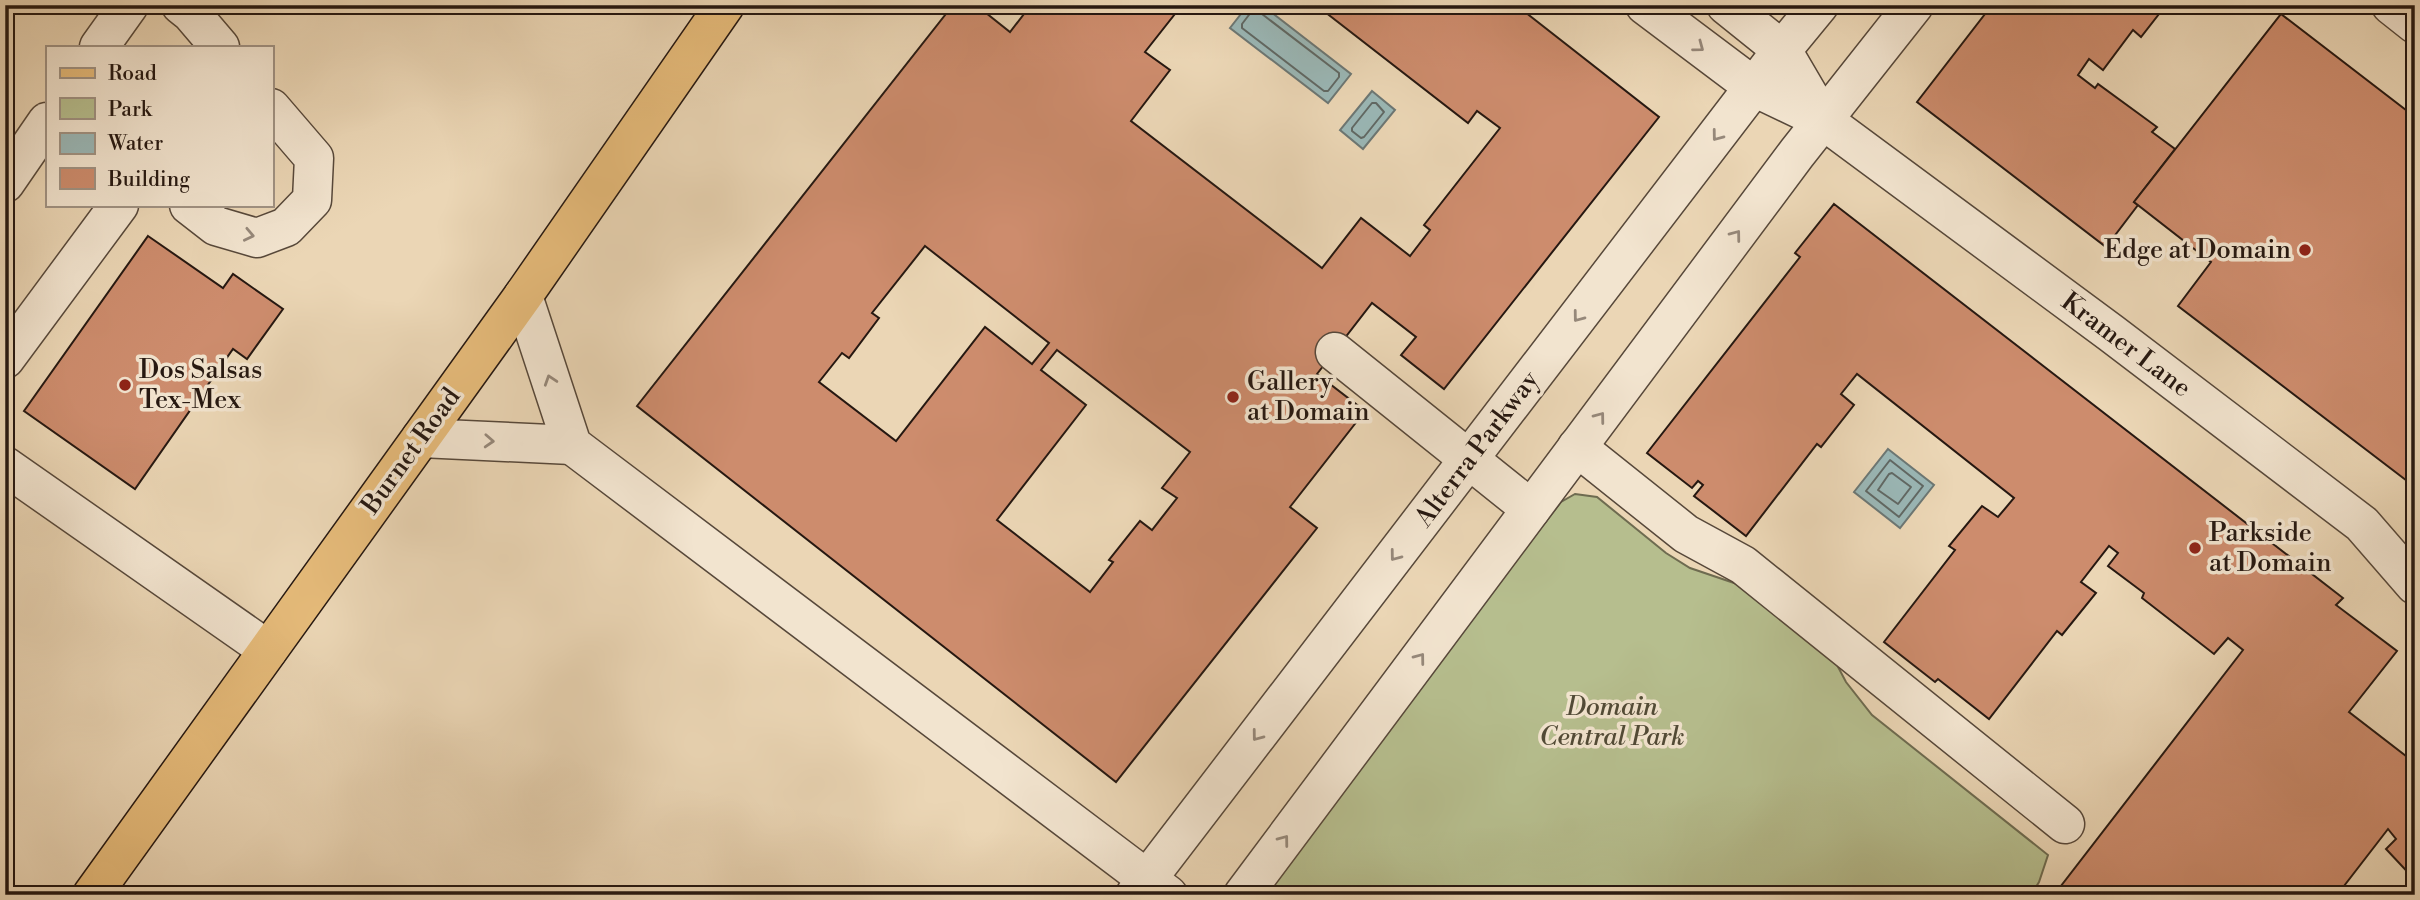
<svg xmlns="http://www.w3.org/2000/svg" width="2420" height="900" viewBox="0 0 2420 900" font-family="'Libre Bodoni',serif">
<style>
.green{fill:#b6be8e;stroke:#6e6b50;stroke-width:2}
.water{fill:#9ab7b6;stroke:#6c7774;stroke-width:2}
.lines{fill:none;stroke-linecap:round;stroke-linejoin:round}
.shore{stroke:#606864;stroke-width:2}
.building{fill:#cd8c6d;stroke:#261811;stroke-width:2;fill-rule:evenodd}
.minor-casing{stroke:#57483a;stroke-width:41}
.major-casing{stroke:#261811;stroke-width:41}
.minor{stroke:#f2e4cf;stroke-width:38}
.major{stroke:#e6bb7a;stroke-width:38}
.oneway{stroke:#96887a}
.poi-dot{fill:#8f2418;stroke:#f2e4cf;stroke-width:2.5}
.labels{text-anchor:middle;dominant-baseline:central;stroke-width:7;stroke-linejoin:round;paint-order:stroke}
.poi-label{font-size:26px;fill:#261811;stroke:#f2e4cf;text-anchor:start}
.street-label{font-size:26px;fill:#261811;stroke:#f2e4cf}
.park-label{font-size:26px;font-style:italic;fill:#514a36;stroke:#f2e4cf}
</style>
<rect width="100%" height="100%" fill="#ebd6b5"/>
<filter id="stains"><feTurbulence type="fractalNoise" baseFrequency=".00286" numOctaves="4"/><feColorMatrix values="0 0 0 0 .2 0 0 0 0 .09 0 0 0 0 .02 0 0 0 .5 -.17"/></filter>
<radialGradient id="worn" r=".72"><stop offset=".6" stop-color="#630" stop-opacity="0"/><stop offset="1" stop-color="#630" stop-opacity=".3"/></radialGradient>
<polygon class="green" points="1575,494 1597,497 1666,553 1690,568 1737,584 1837,665 1846,682 1872,715 2048,855 2039,882 2031,895 1256,895 1561,502"/>
<g class="water">
<polygon points="1248,5 1262,5 1351,74 1328,103 1230,28"/>
<polygon points="1372,91 1395,110 1363,149 1340,130"/>
<polygon points="1888,449 1934,485 1900,528 1854,492"/>
</g>
<g class="lines">
<g class="shore">
<polyline points="1253,5 1255,7 1242,24 1242,28 1324,91 1328,91 1339,77 1339,73 1262,14 1256,7 1259,5"/>
<polygon points="1372,103 1376,103 1384,112 1364,137 1361,138 1352,131 1352,128"/>
<polygon points="1890,460 1923,486 1899,517 1866,491"/>
<polygon points="1892,473 1911,487 1898,504 1878,490 1889,474"/>
</g>
</g>
<g class="building">
<path d="M953,5H976L1010,32L1031,5H1182L1145,52L1170,70L1131,121L1322,268L1361,218L1410,256L1430,230L1424,225L1500,128L1477,111L1468,123L1316,5H1516L1659,117L1444,389L1401,355L1416,337L1372,303L1317,374L1365,411L1290,507L1317,528L1116,782L637,406ZM925,246L1049,343L1032,364L985,327L896,441L819,382L842,353L849,358L879,318L872,313ZM1057,350L1190,452L1162,488L1177,498L1152,530L1140,521L1109,560L1113,562L1090,592L997,520L1086,405L1041,370Z"/>
<polygon points="1992,5 2166,5 2141,37 2133,30 2103,70 2089,59 2078,75 2095,88 2098,84 2157,127 2152,132 2175,149 2134,202 2138,205 2106,247 1917,102"/>
<polygon points="2281,14 2415,117 2415,487 2178,306 2211,262 2134,202"/>
<polygon points="1834,204 2343,598 2336,605 2397,651 2349,712 2415,763 2415,880 2386,849 2396,839 2388,829 2337,895 2054,895 2243,650 2228,638 2214,654 2142,598 2144,593 2108,566 2118,553 2109,546 2081,582 2096,593 2062,635 2057,631 1989,719 1938,679 1935,682 1884,642 1955,550 1949,546 1982,506 1998,517 2014,498 1857,374 1841,394 1854,405 1821,447 1817,444 1746,536 1694,496 1703,485 1698,481 1692,488 1647,453 1800,257 1795,253"/>
<polygon points="148,236 223,288 233,274 283,309 247,359 233,349 135,489 24,411"/>
</g>
<g class="lines">
<defs>
<g id="minor">
<polyline points="181,5 191,13 220,47"/>
<polyline points="1645,5 1754,87 1823,120 2111,333 2362,524 2415,585"/>
<polyline points="1726,5 1782,50 1823,120"/>
<polyline points="2391,5 2415,24"/>
<polyline points="99,47 129,5"/>
<polyline points="5,183 47,122"/>
<polyline points="189,205 216,226 257,238 286,227 312,200 314,158 271,108"/>
<polyline points="523,296 572,445 1168,895"/>
<polyline points="1335,352 1531,509"/>
<polyline points="5,359 119,205"/>
<polyline points="421,438 572,445"/>
<polyline points="1577,447 1686,534 1743,565 2065,824"/>
<polyline points="5,466 268,650"/>
<polyline points="1135,895 1782,50 1819,5"/>
<polyline points="1243,895 1797,153 1914,5"/>
</g>
<polyline id="major" points="92,895 523,296 725,5"/>
</defs>
<use href="#minor" class="minor-casing"/>
<use href="#major" class="major-casing"/>
<use href="#minor" class="minor"/>
<use href="#major" class="major"/>
</g>
<defs><path id="oneway-chevron" d="M-2-3.5L2.5 0L-2 3.5" fill="none" stroke-width="1.6" stroke-linecap="round" stroke-linejoin="round" transform="scale(1.75)"/></defs>
<g class="oneway">
<use href="#oneway-chevron" transform="translate(1699 47) rotate(37)"/>
<use href="#oneway-chevron" transform="translate(1717 136) rotate(127)"/>
<use href="#oneway-chevron" transform="translate(249 235) rotate(12)"/>
<use href="#oneway-chevron" transform="translate(1736 235) rotate(-53)"/>
<use href="#oneway-chevron" transform="translate(1578 317) rotate(127)"/>
<use href="#oneway-chevron" transform="translate(550 380) rotate(-108)"/>
<use href="#oneway-chevron" transform="translate(1600 417) rotate(-53)"/>
<use href="#oneway-chevron" transform="translate(489 441) rotate(3)"/>
<use href="#oneway-chevron" transform="translate(1395 556) rotate(127)"/>
<use href="#oneway-chevron" transform="translate(1420 658) rotate(-53)"/>
<use href="#oneway-chevron" transform="translate(1257 736) rotate(127)"/>
<use href="#oneway-chevron" transform="translate(1284 840) rotate(-53)"/>
</g>
<g class="poi-dot">
<circle cx="2305" cy="250" r="7"/>
<circle cx="125" cy="385" r="7"/>
<circle cx="1233" cy="397" r="7"/>
<circle cx="2195" cy="548" r="7"/>
</g>
<g class="labels">
<g class="poi-label">
<text x="2291" y="250" text-anchor="end">Edge at Domain</text>
<text x="139" y="370">Dos Salsas<tspan x="139" dy="30">Tex-Mex</tspan></text>
<text x="1247" y="382">Gallery<tspan x="1247" dy="30">at Domain</tspan></text>
<text x="2209" y="533">Parkside<tspan x="2209" dy="30">at Domain</tspan></text>
</g>
<g class="street-label">
<text transform="translate(2126 345) rotate(37)">Kramer Lane</text>
<text transform="translate(1477 449) rotate(-53)">Alterra Parkway</text>
<text transform="translate(411 451) rotate(-54)">Burnet Road</text>
</g>
<g class="park-label">
<text x="1612" y="707">Domain<tspan x="1612" dy="30">Central Park</tspan></text>
</g>
</g>
<rect width="2420" height="900" fill="none" stroke="#ebd6b5" stroke-width="28"/>
<rect x="7" y="7" width="2406" height="886" fill="none" stroke="#261811" stroke-width="3.5"/>
<rect x="14" y="14" width="2392" height="872" fill="none" stroke="#261811" stroke-width="2"/>
<rect x="46" y="46" width="228" height="161" fill="#f2e4cf" stroke="#a09283" stroke-width="2"/>
<rect x="60" y="68" width="35" height="10" fill="#e6bb7a" stroke="#a09283" stroke-width="2"/>
<text x="108" y="80" font-size="21" fill="#261811">Road</text>
<rect x="60" y="98" width="35" height="21" fill="#b6be8e" stroke="#a09283" stroke-width="2"/>
<text x="108" y="116" font-size="21" fill="#261811">Park</text>
<rect x="60" y="133" width="35" height="21" fill="#9ab7b6" stroke="#a09283" stroke-width="2"/>
<text x="108" y="150" font-size="21" fill="#261811">Water</text>
<rect x="60" y="168" width="35" height="21" fill="#cd8c6d" stroke="#a09283" stroke-width="2"/>
<text x="108" y="186" font-size="21" fill="#261811">Building</text>
<rect width="100%" height="100%" filter="url(#stains)"/>
<rect width="100%" height="100%" fill="url(#worn)"/>
</svg>
